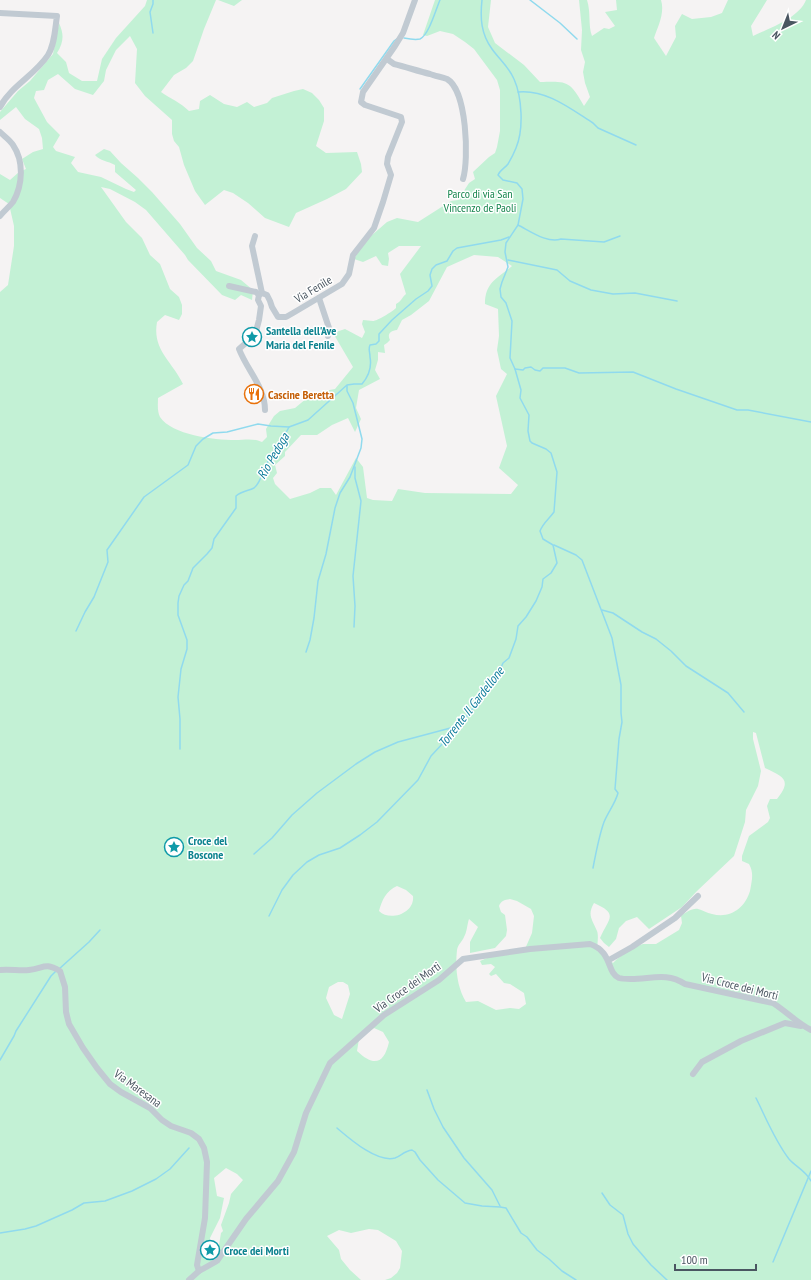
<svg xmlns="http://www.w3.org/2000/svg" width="811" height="1280" viewBox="0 0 811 1280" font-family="'PT Sans Narrow',sans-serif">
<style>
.green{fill:#c3f1d5;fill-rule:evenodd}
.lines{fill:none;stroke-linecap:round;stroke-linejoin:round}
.stream{stroke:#90daee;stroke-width:1.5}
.minor{stroke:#c1cad2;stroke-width:6}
.labels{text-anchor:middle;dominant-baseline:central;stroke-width:3;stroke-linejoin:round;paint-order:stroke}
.park-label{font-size:12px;fill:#17864f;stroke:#fff}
.street-label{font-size:12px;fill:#4a5661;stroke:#fff}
.culture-label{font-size:12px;font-weight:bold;fill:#0d838f;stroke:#fff;text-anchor:start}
.food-label{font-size:12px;font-weight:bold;fill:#c56008;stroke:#fff;text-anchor:start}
.water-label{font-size:13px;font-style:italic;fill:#0c7c9b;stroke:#fff}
</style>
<rect width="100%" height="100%" fill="#f5f3f3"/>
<g class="green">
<path d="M147,0H216L204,29L193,61L186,68L174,75L161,92C171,99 180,102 189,111L199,109L200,101L210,95L224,104L237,107L247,102L254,107L267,103L272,98L294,91L303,89L312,93L319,100L324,108V121L316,146L326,153L357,152L361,164L362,172L346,189L327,199L296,213L289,227L265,218L248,203L233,193L224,190L205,205L195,191L184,165L179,147L174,141L172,134V120L145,96L135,83L137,49L130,36L116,50L106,70L104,81L93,95L75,89L58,74L48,80L44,90L36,91L34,98L47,122L60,135L53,147L56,151L75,157L71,163L78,172L101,177L126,189L134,192L136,190L115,172V165C108,161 100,161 95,155L104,149L110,151L121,163L138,178L152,192L180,224L197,248L211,261L216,271L241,280L253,290L252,300L241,295L235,300L222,295L188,260L185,255L146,210L135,202L110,189L101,187L126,222L142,238L150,255L160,264L170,289L179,297L182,305V314L179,320L165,315L157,322C152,350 172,361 183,384L158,398C158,404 157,411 160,417C172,435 214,440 235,440C245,440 253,438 262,442L267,437L266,429L274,416L280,411L295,408L313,393L335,389L353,367L333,333L345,329L362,338L365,332L362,324L363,320C367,320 369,321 373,321C377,321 392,312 396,308V304C401,302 402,297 406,294L400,274L421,246H399L388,253L389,259L388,266L382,265L376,256L363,262L354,259L364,242L387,222L397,218L418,222L451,201L458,200L469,183L475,179L473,172L489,157L495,153L497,147L500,131V90L497,80L474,49L465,42L453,34L440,31L427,36L423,35L435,0H491L488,27L495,43L524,65L540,82C568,81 570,81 584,106L590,97L585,83L583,72L585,62L581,50L582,30L579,0H587C591,12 588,26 592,36L604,28L609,29L615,26L605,12L617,10L616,0H661C665,13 658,26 654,38L666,56L676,37L675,26L682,14L692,19L711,17L722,13L728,0H767L751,26L753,36C770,28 799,18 806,0H811V1280H385L391,1278L397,1273L400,1268L402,1251L396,1241L378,1230L369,1229L351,1233L339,1230L327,1236L339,1250L341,1259L350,1270L361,1280H0V292L8,285L14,246V226L9,204L0,198V174L10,180L19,172L26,169L22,159L33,152L43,149L42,138L39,129L25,119L16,107L0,120V112L18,91L30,81L53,54L59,23C64,34 64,42 57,53L66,62L69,73L82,81H97L102,59L116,38L145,6ZM474,255L498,257L512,266C498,278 485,282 485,304L498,309L499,336L497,350L501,369L507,374L496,396L507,446L499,468L518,485L511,494L425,493L398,489L392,501L373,500L367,498L363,467L356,458L336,495L331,488H320L310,493L290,499L275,484L273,478L277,473L275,465L285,456V452L301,435H317L332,425L348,418L355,432L361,419L356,408L359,390L380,379L375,370L378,360V352L385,353L384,345L387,343L390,340C387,334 390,331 397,330L402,320L411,315L429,301L447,267ZM753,732L756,733L765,768C784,777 792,780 777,799H770L767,806L770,818L768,822L749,836L742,856V861L749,864C754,873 752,880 750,891C745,908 730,919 712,914C707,913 702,910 698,909C692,908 685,913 681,916L682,923L679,930L656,944H643L632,948L617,959L613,963L603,953L597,951C597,945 599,936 597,931C592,919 587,915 594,903C619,914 609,918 600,938L604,943L609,947L616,939L619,928L626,921L637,917L649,929L682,907L697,891L734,856L745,822L746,810L758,786L761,771L753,739ZM397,886L406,890L413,896C415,913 390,922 379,911C382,900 386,891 397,886ZM510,899L517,901L531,909L534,916L532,933L525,949L487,958L480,961L482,965L491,964L495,967L489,974L491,976L496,974L504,983L510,984L524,993L526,1004L519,1009L510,1008L496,1010L478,1001L466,1002C457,987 455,968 457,950C458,944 462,942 464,937C467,932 467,925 469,919L478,927L470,942V953L495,948L506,936L507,930L505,915L501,912L499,906C501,901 504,900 510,899ZM338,982H343L348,985L350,994L342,1019L334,1015L326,998L329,987ZM374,1028L383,1032L389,1042C384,1064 374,1067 357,1051L359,1039ZM226,1168L237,1174L243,1180L231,1194L229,1203L221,1225L223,1231L221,1233L218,1251L222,1257L218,1264L212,1260L208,1251L210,1238L220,1218L224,1198L217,1196L214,1178Z"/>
<polygon points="218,0 242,0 234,6"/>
</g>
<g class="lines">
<g class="stream">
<polyline points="153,0 153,4 150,12 153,33"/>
<polyline points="530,0 560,23 577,39"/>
<path d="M404,38C409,39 415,40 420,39C429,35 436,9 440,0"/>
<polyline points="360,89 394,41 398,38"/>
<path d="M518,92C546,89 571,109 593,123L598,128L636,145"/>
<path d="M518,225C530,231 548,244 561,239L604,242L620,236"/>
<polyline points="508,260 557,270 570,281 591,290 613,294 635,293 677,301"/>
<polyline points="515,369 523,370 525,368 531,367 535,370 540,371 543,368 565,368 579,373 633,372 676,389 737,410 748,410 811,422"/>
<path d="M554,545L576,555L582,560L612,638L621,685V713L622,722L619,739L615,789L618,793C615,804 608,812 604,822C599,836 596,852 593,868"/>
<polyline points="602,610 613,613 642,632 656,639 671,651 686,666 728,693 744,712"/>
<polyline points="354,627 355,606 353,576 361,501 355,478 355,467"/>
<polyline points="76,631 85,612 94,597 108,562 107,550 144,497 188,465 196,446 203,439 213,433 227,432 258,424 271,426 289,427"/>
<polyline points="306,652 310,640 314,618 318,581 326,554 335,508 340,493 350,477 361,448 362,439 353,403 347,391 347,386"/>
<path d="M180,749V719L178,697L181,669L187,649V640L178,615V603L179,596L184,585L188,581L193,568L207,554L212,548L214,539L236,508V496C242,491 248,491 254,488C261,482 262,473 266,465C273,452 282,441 289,427L308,420L347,385L354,384H362C369,376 372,368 370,357C370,352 368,349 370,345L376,344L379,341V334L392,320L416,299L428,291L432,286L430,275L432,269L436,265L447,261L453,251L457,248L501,240L509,237"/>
<polyline points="254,854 272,838 292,815 317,793 356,764 375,752 398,742 458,726"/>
<path d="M269,916L282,890L293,875L307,862L319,855L340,848L360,835L377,822L418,780L431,756L459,726L496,679L503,663L509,658L516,639L518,626L526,617L536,601L542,587L543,579L551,573L557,563L553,545L543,539L540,531C543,523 549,519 554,512L557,472L551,453L546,449L532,443L530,441L528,431L529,415L520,398L521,390L515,369L510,358L512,321L506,303L501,297L500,289L502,282L508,267L505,252L506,243L518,225L523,199L522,189L517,183L503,180L498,175C500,170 505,168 508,164C511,159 514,153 516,148C524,129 522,97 514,79C509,67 499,59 492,49C481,34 480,18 482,0"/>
<polyline points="59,969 89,942 100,930"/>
<polyline points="0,1060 14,1036 16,1031 51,976 56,971"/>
<polyline points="427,1090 434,1109 443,1127 464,1158 492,1190 500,1206"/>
<path d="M756,1098C766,1118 775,1141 789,1159C796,1167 806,1171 811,1181"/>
<path d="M337,1128C350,1139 377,1163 395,1158C401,1156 404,1151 412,1150L415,1152L420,1160L438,1180L465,1203L482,1206L500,1207L506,1208L521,1233L527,1237L537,1250L549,1259L562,1271L576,1280"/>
<polyline points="602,1193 610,1205 623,1215 628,1234 633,1244 651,1265 667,1280"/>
<polyline points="0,1233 25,1229 36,1226 72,1210 84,1203 105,1201 132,1191 156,1179 170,1169 189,1148"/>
<polyline points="773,1262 811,1171"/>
</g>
<g class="minor">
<path d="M0,13L57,16C55,28 55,44 48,55C35,75 11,86 0,107"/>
<path d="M387,59L394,64C406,67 418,71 430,74C435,76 442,77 447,79C467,90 469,160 463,179"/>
<path d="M0,132C4,136 10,140 13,145C24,161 23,185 13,202C9,207 4,211 0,216"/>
<polyline points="255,236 252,246 262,293"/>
<polyline points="229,286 256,292 259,295"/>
<polyline points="319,298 329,328 328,336"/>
<path d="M265,410C265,387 247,370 239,349L255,335L259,320L261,306L258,300L259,295L262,293L267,295L270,301L272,307L278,317H286L293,313L342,284L349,274L353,255L374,228L383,202L391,175L387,164L388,157L402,122L401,117L365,105L361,102L363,92L395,46L403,33L415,0"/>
<polyline points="609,960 632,947 675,918 698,896"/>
<path d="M0,970C10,969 20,971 29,970C45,968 44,962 60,971L65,987L66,1012L69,1024L83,1048L97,1068L110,1084L121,1092L150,1108L162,1120L171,1126L191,1133L199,1139L204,1148L207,1162L205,1218L197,1265L199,1271"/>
<polyline points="693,1074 702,1062 741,1041 785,1023 801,1026"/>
<path d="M189,1280L199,1271L217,1261L246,1219L278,1181L294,1152L306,1113L330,1063L384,1015L439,980L463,959L530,949L590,944C613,952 606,972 619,978C622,979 627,979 631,979C651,979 667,972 685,984L773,1003C787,1012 797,1023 811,1030"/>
</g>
</g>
<defs>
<symbol id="sight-ring" viewBox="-11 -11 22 22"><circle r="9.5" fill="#fff" stroke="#0f9aa8" stroke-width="1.5"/><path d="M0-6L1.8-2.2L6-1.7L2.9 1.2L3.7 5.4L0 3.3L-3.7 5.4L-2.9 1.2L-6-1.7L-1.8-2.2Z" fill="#0f9aa8"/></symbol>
<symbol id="restaurant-ring" viewBox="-11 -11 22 22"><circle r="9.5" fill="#fff" stroke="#e8710a" stroke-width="1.5"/><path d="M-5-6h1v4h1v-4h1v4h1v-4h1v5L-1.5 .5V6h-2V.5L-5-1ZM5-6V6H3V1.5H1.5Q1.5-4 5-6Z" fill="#e8710a"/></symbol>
</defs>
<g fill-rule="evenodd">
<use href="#sight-ring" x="241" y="326" width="22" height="22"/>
<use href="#restaurant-ring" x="243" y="383" width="22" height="22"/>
<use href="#sight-ring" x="163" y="836" width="22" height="22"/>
<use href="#sight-ring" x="199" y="1239" width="22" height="22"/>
</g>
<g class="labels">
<g class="park-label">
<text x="480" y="193">Parco di via San<tspan x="480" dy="14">Vincenzo de Paoli</tspan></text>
</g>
<g class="street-label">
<text transform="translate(313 289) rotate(-31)">Via Fenile</text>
<text transform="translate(740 986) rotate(14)">Via Croce dei Morti</text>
<text transform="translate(407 987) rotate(-35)">Via Croce dei Morti</text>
<text transform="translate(138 1088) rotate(36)">Via Maresana</text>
</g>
<g class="culture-label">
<text x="266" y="330">Santella dell'Ave<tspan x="266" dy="14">Maria del Fenile</tspan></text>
<text x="188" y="840">Croce del<tspan x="188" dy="14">Boscone</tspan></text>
<text x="224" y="1250">Croce dei Morti</text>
</g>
<g class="food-label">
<text x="268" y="394">Cascine Beretta</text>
</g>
<g class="water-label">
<text transform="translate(273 456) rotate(-60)">Rio Pedoga</text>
<text transform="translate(471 707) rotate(-52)">Torrente Il Gardellone</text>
</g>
</g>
<g transform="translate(783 28) rotate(223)" stroke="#ffffff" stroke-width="3" paint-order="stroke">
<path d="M0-3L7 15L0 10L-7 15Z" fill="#4a5661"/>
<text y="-6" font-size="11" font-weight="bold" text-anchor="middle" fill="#4a5661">N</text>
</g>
<path d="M675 1264v6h81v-6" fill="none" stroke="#4a5661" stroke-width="2"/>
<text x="681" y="1264" font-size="12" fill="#4a5661" stroke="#ffffff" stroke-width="3" paint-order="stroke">100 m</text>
</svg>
